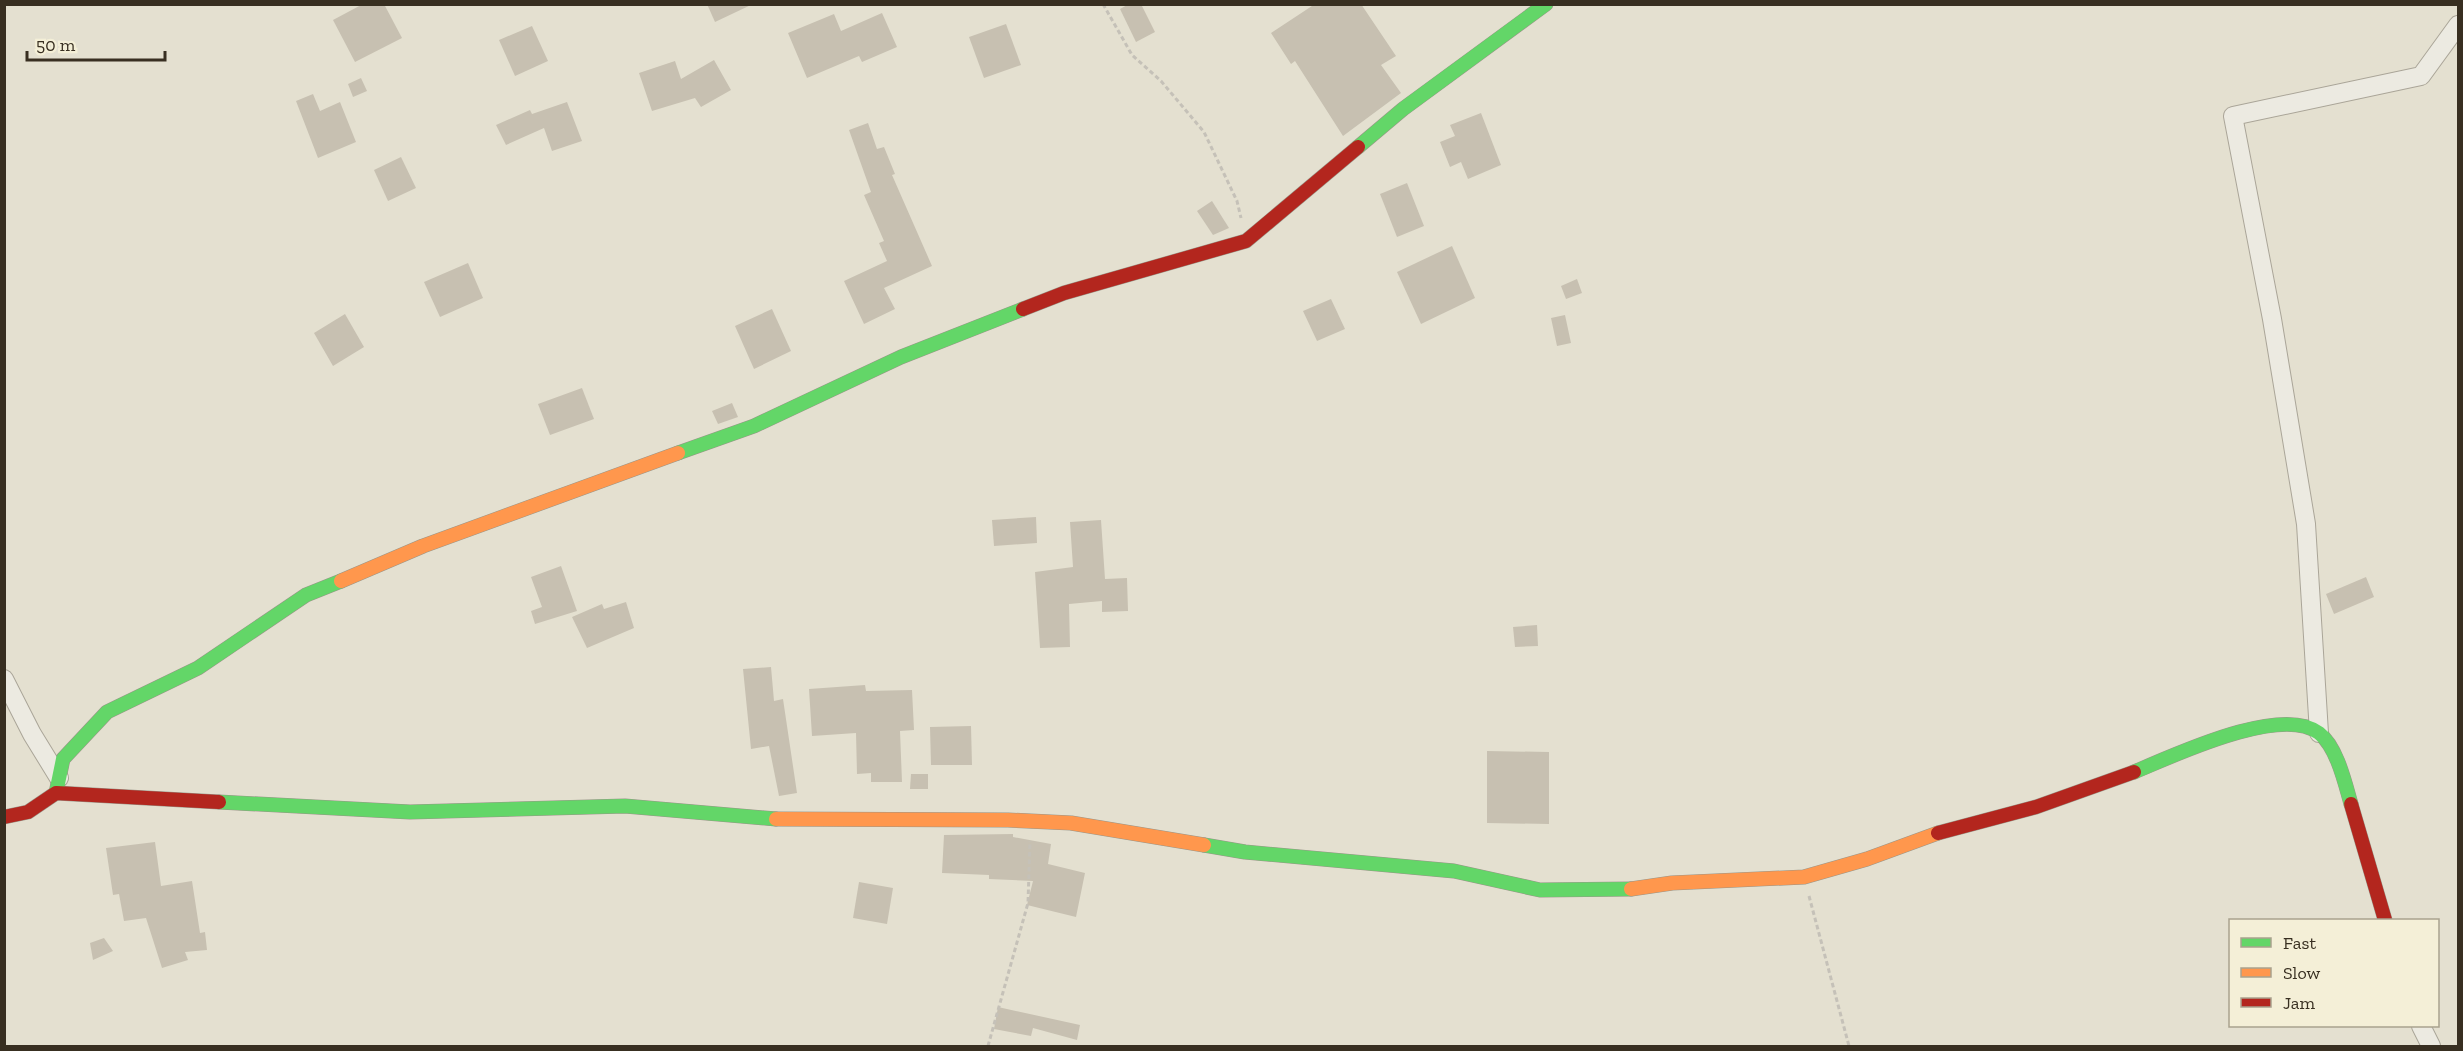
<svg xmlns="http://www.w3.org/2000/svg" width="2463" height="1051" viewBox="0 0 2463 1051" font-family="'Zilla Slab',serif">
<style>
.building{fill:#c7c0b1}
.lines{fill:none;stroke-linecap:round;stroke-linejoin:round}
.street-casing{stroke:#aaa598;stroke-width:20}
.fast-casing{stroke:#999588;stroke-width:15}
.slow-casing{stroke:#999588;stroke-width:15}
.jam-casing{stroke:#999588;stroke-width:15}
.path{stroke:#c5c1b8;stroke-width:3;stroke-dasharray:4.5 3;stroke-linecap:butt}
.street{stroke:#eceae1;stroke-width:18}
.fast{stroke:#63d668;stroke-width:14}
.slow{stroke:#ff974d;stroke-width:14}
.jam{stroke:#b3261e;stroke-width:14}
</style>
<rect width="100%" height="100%" fill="#e4e0d0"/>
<g class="building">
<polygon points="363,4 384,4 402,38 355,62 333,20"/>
<polygon points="707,4 753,4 715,22"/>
<polygon points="1129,4 1141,4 1155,32 1136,42 1120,9"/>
<polygon points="1315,4 1361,4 1396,56 1381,65 1401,93 1343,136 1295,61 1291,64 1271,33"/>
<polygon points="882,13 897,47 862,62 859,56 807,78 788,33 834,14 841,31"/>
<polygon points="1006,24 1021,65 984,78 969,37"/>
<polygon points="532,26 548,61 515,76 499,40"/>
<polygon points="714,60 731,90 701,107 695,98 652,111 639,73 675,61 681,79"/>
<polygon points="361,78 367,91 353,97 348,84"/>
<polygon points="313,94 320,111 340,102 356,142 318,158 296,101"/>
<polygon points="567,102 582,141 552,151 544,128 506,145 496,125 530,110 532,114"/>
<polygon points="1481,113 1501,165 1468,179 1461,162 1450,167 1440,142 1455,136 1450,125"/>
<polygon points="868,123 877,149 884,147 895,174 892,175 932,266 884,288 895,309 864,324 844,281 887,261 879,243 884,241 864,195 871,192 849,130"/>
<polygon points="401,157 416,188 388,201 374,170"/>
<polygon points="1407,183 1424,226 1397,237 1380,194"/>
<polygon points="1212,201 1229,228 1213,235 1197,211"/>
<polygon points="1452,246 1475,298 1421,324 1397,272"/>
<polygon points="468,263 483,298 440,317 424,282"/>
<polygon points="1577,279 1582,293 1566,299 1561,286"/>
<polygon points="1331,299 1345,329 1317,341 1303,311"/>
<polygon points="772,309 791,351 754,369 735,326"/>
<polygon points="345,314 364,347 333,366 314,333"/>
<polygon points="1565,315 1571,343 1557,346 1551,318"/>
<polygon points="582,388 594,419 550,435 538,404"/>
<polygon points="732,403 738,417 718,424 712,411"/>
<polygon points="1036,517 1037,543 994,546 992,520"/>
<polygon points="1101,520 1105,579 1127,578 1128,611 1102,612 1102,601 1069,604 1070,647 1040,648 1035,572 1073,567 1070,522"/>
<polygon points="561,566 577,611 535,624 531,611 542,607 531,577"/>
<polygon points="2366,577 2374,597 2334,614 2326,594"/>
<polygon points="626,602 634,628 587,648 572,617 602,604 604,609"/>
<polygon points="1537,625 1538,646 1515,647 1513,627"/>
<polygon points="771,667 774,701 783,699 797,793 779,796 769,746 751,749 743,669"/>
<polygon points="865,685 866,691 912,690 914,730 900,731 902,782 871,782 871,773 857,774 856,733 812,736 809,689"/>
<polygon points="971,726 972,765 931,765 930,727"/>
<polygon points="1487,751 1549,752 1549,824 1487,823"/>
<polygon points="911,774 928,774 928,789 910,789"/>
<polygon points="1013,834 1013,837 1051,844 1048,864 1085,873 1076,917 1027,905 1033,881 989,879 989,875 942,873 944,835"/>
<polygon points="155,842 161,886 192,881 200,933 205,932 207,950 185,952 188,960 162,968 146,918 124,921 119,894 113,895 106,848"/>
<polygon points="859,882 893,888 887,924 853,918"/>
<polygon points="104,938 113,951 93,960 90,943"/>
<polygon points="998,1007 1080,1025 1077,1040 1033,1028 1031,1036 994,1029"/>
</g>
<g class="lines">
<defs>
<g id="street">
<polyline points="4,679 32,734 59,778"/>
<polyline points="2319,733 2306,524 2272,319 2233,116 2421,76 2458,25"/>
<polyline points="2421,1026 2431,1046"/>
</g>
<g id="fast">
<polyline points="1358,147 1403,109 1546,4"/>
<polyline points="678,453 754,426 901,357 1023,309"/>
<path d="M2134,772C2173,756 2281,704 2319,733C2337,747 2345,783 2351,804"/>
<polyline points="56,793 63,759 107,712 198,668 306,595 341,581"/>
<polyline points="219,802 410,812 625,806 776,819"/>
<polyline points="1204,845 1245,852 1454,871 1540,890 1631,889"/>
</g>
<g id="slow">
<polyline points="341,581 423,546 678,453"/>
<polyline points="776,819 1008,820 1071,823 1204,845"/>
<polyline points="1631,889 1672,883 1804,877 1867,859 1938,833"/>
</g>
<g id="jam">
<polyline points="1023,309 1064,293 1246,241 1358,147"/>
<polyline points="2351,804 2385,920"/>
<polyline points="4,817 28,812 56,793 219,802"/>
<polyline points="1938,833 2036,807 2134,772"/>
</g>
</defs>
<use href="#street" class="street-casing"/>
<use href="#fast" class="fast-casing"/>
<use href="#slow" class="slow-casing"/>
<use href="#jam" class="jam-casing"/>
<g class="path">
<polyline points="1103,4 1132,55 1161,81 1204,132 1237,201 1241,218"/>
<polyline points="1809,896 1849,1046"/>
<polyline points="988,1046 1028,903 1030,841"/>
</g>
<use href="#street" class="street"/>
<use href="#fast" class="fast"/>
<use href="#slow" class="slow"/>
<use href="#jam" class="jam"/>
</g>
<rect width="2463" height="1051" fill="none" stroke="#382f21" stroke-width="12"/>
<rect x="2229" y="919" width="210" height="108" fill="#f4efd7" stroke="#a9a28e" stroke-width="1.5"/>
<rect x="2241" y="938" width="30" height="9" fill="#63d668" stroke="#a9a28e" stroke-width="1.5"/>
<text x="2283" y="949" font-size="18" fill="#382f21">Fast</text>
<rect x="2241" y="968" width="30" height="9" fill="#ff974d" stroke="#a9a28e" stroke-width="1.5"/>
<text x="2283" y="979" font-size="18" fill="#382f21">Slow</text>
<rect x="2241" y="998" width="30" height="9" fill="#b3261e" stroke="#a9a28e" stroke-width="1.5"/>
<text x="2283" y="1009" font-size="18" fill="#382f21">Jam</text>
<path d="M27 51v9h138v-9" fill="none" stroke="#382f21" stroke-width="3"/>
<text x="36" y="51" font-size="18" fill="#382f21" stroke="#f4efd7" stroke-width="4.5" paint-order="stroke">50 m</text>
</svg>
